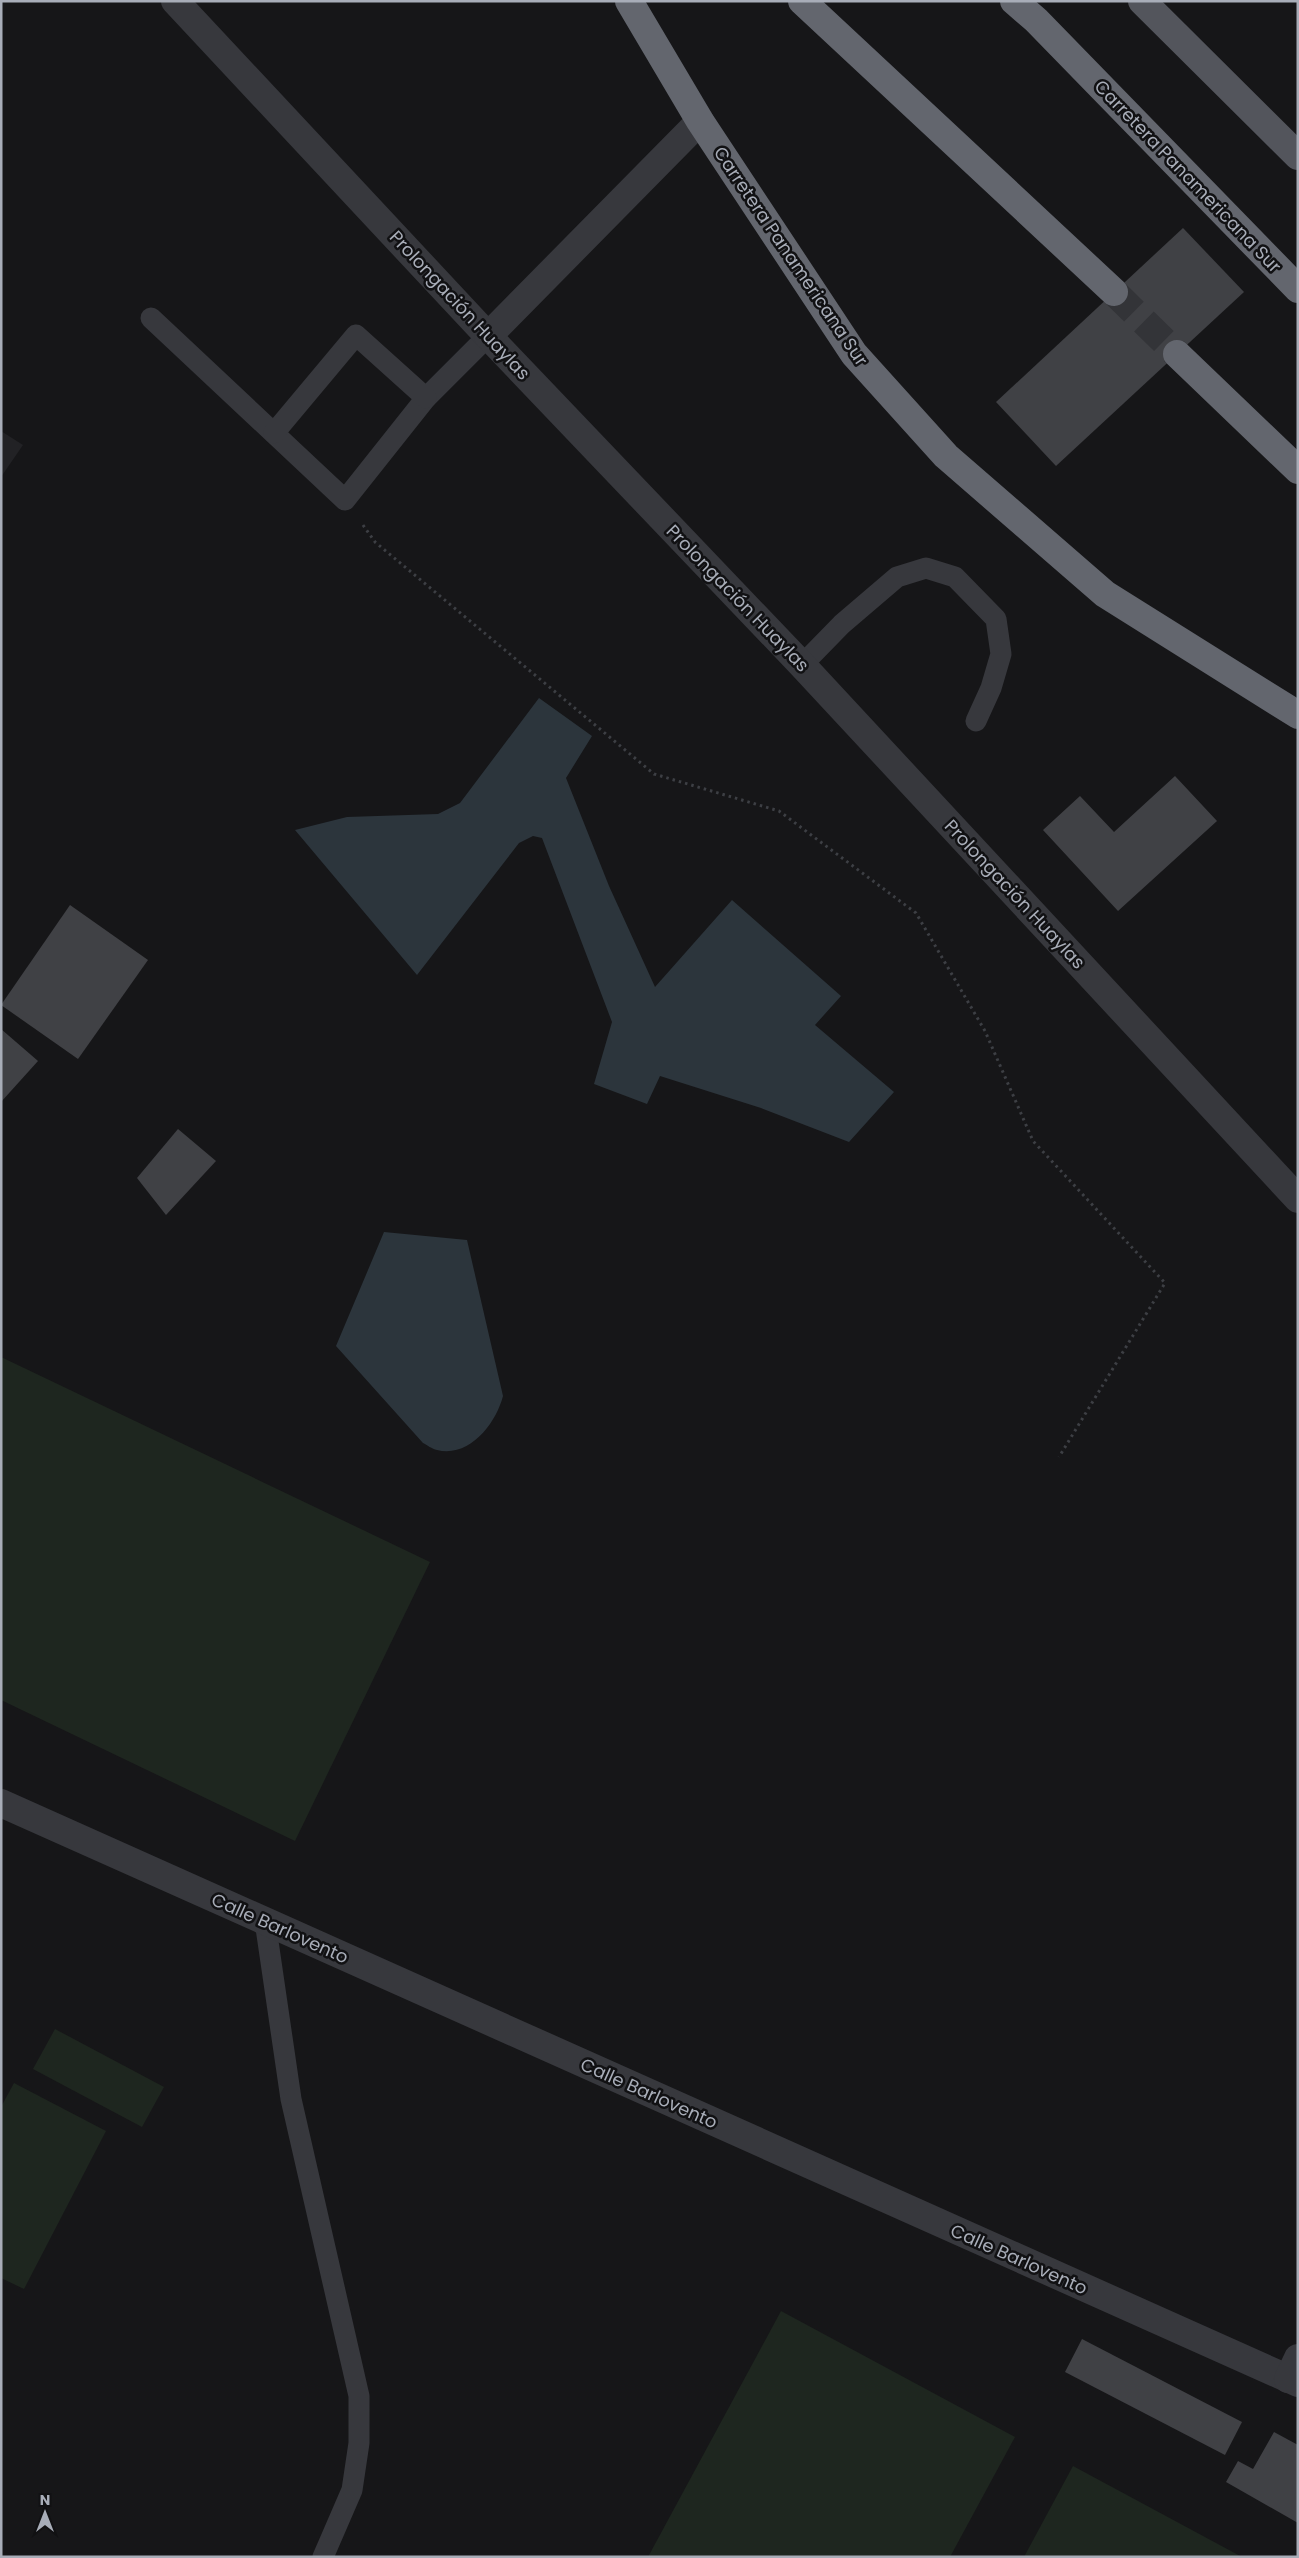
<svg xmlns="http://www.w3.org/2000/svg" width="1299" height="2558" viewBox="0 0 1299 2558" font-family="Poppins,sans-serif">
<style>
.built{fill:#222225}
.green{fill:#1e261f}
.water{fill:#2c353c}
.building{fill:#404145}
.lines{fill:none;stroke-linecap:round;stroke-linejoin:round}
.highway-tunnel{stroke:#333438;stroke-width:28;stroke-dasharray:28 14;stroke-linecap:butt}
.path{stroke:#3d3f44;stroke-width:3;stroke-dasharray:2.5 4;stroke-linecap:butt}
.lane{stroke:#37383d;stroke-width:21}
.street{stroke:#37383d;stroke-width:28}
.primary{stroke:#53555c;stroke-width:28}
.highway{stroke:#63666e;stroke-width:28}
.labels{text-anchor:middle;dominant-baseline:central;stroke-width:5;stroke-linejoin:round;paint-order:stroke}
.street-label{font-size:18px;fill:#a8adb8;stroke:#111113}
</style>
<rect width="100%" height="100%" fill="#161618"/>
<polygon class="built" points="1,431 23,445 1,477"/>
<g class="green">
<polygon points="1,1357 430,1562 295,1841 1,1700"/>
<polygon points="55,2029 164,2087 142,2127 33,2069"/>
<polygon points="14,2083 106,2131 24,2289 1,2278 1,2107"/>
<polygon points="781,2311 1015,2437 950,2557 648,2557"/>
<polygon points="1073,2466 1242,2557 1024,2557"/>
</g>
<g class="water">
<polygon points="539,698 592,736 566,778 609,886 655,987 732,900 841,996 815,1025 894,1092 849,1142 761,1108 660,1076 647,1104 594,1084 612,1022 542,838 533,836 519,843 417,975 295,830 347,817 438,814 460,803"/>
<path d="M384,1232L467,1240L503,1396C496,1423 470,1458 437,1450C432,1449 427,1445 423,1443L336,1346Z"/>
</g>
<g class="building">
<polygon points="1183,228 1244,292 1056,466 996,402"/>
<polygon points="1175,776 1217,821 1118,911 1043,830 1080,796 1114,832"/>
<polygon points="70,905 148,960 78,1059 1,1005"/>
<polygon points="1,1029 38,1061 1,1102"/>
<polygon points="178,1129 216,1161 166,1215 137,1178"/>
<polygon points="1082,2339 1242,2422 1225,2455 1065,2372"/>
<polygon points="1274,2432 1298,2445 1298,2523 1226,2482 1238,2461 1253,2469"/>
</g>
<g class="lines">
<polyline class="highway-tunnel" points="1114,292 1177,354"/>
<polyline class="path" points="363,525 375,542 654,774 779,811 916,913 985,1031 1033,1141 1165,1283 1059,1457"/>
<g class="lane">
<polyline points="151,318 345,500 426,398 488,336"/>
<polyline points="274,433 356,335 426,398"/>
<polyline points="802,665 842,624 897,577 926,568 955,577 996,619 1001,654 991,688 976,721"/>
<polyline points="265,1921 291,2099 359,2396 359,2443 352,2490 323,2557"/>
</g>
<g class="street">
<polyline points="175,1 488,336 802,665 1298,1199"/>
<polyline points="488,336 700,121"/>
<polyline points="1,1803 1298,2383"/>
<polyline points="1288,2379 1298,2358"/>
</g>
<polyline class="primary" points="1142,1 1298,156"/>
<g class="highway">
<polyline points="629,1 700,121 854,354 946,456 1105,594 1298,715"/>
<polyline points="802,1 1114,292"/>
<polyline points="1014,1 1036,20 1298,289"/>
<polyline points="1177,354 1298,470"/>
</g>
</g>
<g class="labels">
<g class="street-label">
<text transform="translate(1188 176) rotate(46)">Carretera Panamericana Sur</text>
<text transform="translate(791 256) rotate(56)">Carretera Panamericana Sur</text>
<text transform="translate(460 305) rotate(47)">Prolongación Huaylas</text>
<text transform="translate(738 598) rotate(46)">Prolongación Huaylas</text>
<text transform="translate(1015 894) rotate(47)">Prolongación Huaylas</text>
<text transform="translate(280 1928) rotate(24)">Calle Barlovento</text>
<text transform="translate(649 2093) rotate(24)">Calle Barlovento</text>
<text transform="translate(1019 2259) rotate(24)">Calle Barlovento</text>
</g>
</g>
<rect width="1299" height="2558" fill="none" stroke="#a8adb8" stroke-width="5"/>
<g transform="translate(45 2513)" stroke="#111113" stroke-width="4" paint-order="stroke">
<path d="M0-4L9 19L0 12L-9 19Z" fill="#a8adb8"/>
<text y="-8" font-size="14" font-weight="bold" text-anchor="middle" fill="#a8adb8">N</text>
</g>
</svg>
